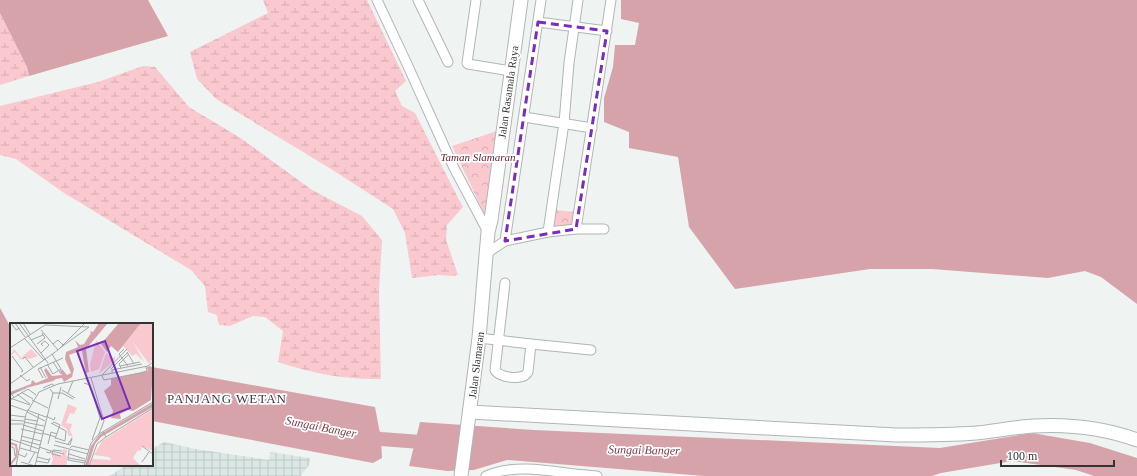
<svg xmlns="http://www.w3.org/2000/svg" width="1137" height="476" viewBox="0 0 1137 476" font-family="Georgia,serif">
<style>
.industrial{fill:url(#industrial-grid)}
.wetland{fill:url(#wetland-marsh)}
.park{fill:url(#park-crowns)}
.water{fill:#d7a3aa}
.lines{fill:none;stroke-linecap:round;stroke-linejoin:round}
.river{stroke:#d7a3aa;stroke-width:14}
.street-casing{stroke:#b1b5b5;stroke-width:11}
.secondary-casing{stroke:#b1b5b5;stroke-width:15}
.street{stroke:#fff;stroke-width:9}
.secondary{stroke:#fff;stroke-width:13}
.marked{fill:none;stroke:#7b2cbf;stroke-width:3;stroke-dasharray:8 5;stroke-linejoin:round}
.labels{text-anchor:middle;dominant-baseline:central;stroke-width:3.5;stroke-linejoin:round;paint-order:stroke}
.street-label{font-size:11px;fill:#323434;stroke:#fff}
.park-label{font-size:11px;font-style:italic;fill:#5e1f2d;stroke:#fff}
.water-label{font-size:12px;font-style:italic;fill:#7e3c48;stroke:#fff}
.quarter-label{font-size:13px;letter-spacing:1px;fill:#383c3b;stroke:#fff}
.inset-river{fill:none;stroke:#d7a3aa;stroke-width:2}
.inset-road{fill:none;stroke:#a3a7a7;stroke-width:1}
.view{fill:#7b2cbf;fill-opacity:0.15;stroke:#7b2cbf;stroke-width:2}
.inset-edge{fill:none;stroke:#323434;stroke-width:2}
</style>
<defs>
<pattern id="industrial-grid" width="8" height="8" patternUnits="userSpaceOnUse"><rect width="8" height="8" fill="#dbe7e5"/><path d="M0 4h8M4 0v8" fill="none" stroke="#bcc7c5"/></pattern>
<pattern id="wetland-marsh" width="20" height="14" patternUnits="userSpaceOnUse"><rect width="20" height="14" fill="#fac8cf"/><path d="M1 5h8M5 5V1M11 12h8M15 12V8" fill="none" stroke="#d7acb2"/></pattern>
<pattern id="park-crowns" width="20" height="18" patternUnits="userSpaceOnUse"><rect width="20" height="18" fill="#fac8cf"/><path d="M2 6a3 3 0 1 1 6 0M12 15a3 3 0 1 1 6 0" fill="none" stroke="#d7acb2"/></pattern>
</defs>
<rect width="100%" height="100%" fill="#eff4f3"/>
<polygon class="industrial" points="164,442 196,449 269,460 270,452 310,458 309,465 301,476 109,476 127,465 152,465 152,449"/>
<g class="wetland">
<polygon points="263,0 367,0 406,81 395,91 402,106 415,113 458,198 463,207 447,225 446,240 458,275 453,276 439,275 412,278 405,233 393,209 331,169 216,99 197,79 190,52 268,13"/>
<polygon points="0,13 27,67 29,76 0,85"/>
<path d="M143,66L155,67L189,107L242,139L312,190L362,216L382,240L379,291L381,379C346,380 311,373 278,362L283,331L265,317L253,316L230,326L219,325L217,315L208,312L205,286L191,270L64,193L16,159L0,155V106L98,82Z"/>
</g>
<g class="park">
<polygon points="500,130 488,218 484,213 452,146"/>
<polygon points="553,210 577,212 575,223 568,228 550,229"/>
</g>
<g class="water">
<polygon points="0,0 148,0 168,36 29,76 27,67 0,13"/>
<polygon points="621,0 1137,0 1137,304 1101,277 1085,271 1048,278 932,269 870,269 735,289 689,227 678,157 629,148 629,132 604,122 604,98 613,67 615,45 635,45 639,23 621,19"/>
<polygon points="0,308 11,328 11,465 12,465 12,476 0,476"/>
<polygon points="152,367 375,407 381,439 382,458 373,463 152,421"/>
<polygon points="420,422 534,430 940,448 1032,433 1090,443 1137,458 1137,476 1094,476 1076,470 1012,461 941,473 932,476 704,476 507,460 474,470 447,471 409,466"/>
</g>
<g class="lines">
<polyline class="river" points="363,436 381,439 434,443"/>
<defs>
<g id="street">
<polyline points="377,0 407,64 454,168 488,232"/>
<polyline points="418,0 448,62"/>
<polyline points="476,0 467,63 468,64 511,71"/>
<polyline points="538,22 607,31"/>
<polyline points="524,117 592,128"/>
<polyline points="576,229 604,229"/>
<polyline points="548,232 564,123 569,63 578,0"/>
<polyline points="505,241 548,232 576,229 611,0"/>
<polyline points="487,253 505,241 541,0"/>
<path d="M479,338L531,344L528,372C524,381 499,378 495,370L505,283"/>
<polyline points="531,344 591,350"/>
<polyline points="574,474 597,476"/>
<path d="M486,476C512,464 546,470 574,474L575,476"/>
</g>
<g id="secondary">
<path d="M470,412L896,435C923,435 950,435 976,433C996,431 1015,427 1034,426C1069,424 1104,428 1137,440"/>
<polyline points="461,476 479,338 488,232 491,220 521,0"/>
</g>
</defs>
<use href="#street" class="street-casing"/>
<use href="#secondary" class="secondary-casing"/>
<use href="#street" class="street"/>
<use href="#secondary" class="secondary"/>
</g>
<path class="marked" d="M538,22L607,31L576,229L505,241Z"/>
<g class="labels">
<g class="street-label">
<text transform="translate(508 92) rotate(-82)">Jalan Rasamala Raya</text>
<text transform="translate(476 365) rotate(-83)">Jalan Slamaran</text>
</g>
<g class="park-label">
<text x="478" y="157">Taman Slamaran</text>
</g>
<g class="water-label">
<text transform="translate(321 427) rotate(11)">Sungai Banger</text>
<text transform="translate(644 450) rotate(1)">Sungai Banger</text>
</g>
<g class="quarter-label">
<text x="227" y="398">PANJANG WETAN</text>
</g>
</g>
<g transform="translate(10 323)">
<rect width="143" height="143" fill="#eff4f3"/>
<path d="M131,0H143V35L139,41L123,19L134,39L126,31L122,33L113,23ZM86,17L95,29L89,46L81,49L80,42ZM4,26L11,35L21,26L28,33L19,36L15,34L11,37L5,29L0,33ZM96,30L103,35L105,33V37L89,51ZM58,81L67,85L64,91L60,90L56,100L62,101L60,107L63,114L58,112L57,106L51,102ZM143,86V128L132,123L131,128L128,127L123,135L131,143H80L82,136L101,137L99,134L84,132L92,118ZM53,126L57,127L56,133L58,134L56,143L41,142L43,136L41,129L52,133Z" fill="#fac8cf"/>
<path d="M89,0H98L76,26L79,49L76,50L72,28H70L59,32L64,46L62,54L54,59L52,55L46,56L43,58L12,66L0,73V69L21,61L22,57L26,60L38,55L34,47L36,45L42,53L52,52L50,48L52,46L57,52L61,50L55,36L56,29L68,24L65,17L70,22L74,21L81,10L80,8L83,9ZM109,0H131L108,29L101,23L97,29L91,21ZM140,43L143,45L141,77L123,88L118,87L110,91L111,96L101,95L103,88L94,68L101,62V56L138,48L137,44ZM143,80V84L91,114L85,121L78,143H75L81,123L89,112Z" fill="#d7a3aa"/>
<path class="inset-river" d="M0,120L6,122L7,128L6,134L0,142"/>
<path class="inset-road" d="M1,0L6,7L10,5M5,0L15,14M9,0L38,40M13,0L20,11M31,7L48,27M14,15L34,37M21,17L33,12M27,21L35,15L32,10M43,21L48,17L53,22M0,25L35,2L79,4L50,25M114,26L109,31L118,43M117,29L124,41M31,30L39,22L35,18L31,21L33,23M2,33L13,48L11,49M13,36L15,34L23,44M43,39L51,51M37,41L43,51L51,46L42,31M110,43L130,39M30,44L36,55M111,45L109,41L119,31M101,46L118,29M102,50V47L132,41M10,52L17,58L20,56M92,52L117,26M92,53L94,57L130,50L137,48L136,44M33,55L28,46L53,35M74,60L80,62L76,56M0,61L48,27L75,0M80,62L90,95L82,117M33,65L42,61L45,63M52,67L65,75M11,69L23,76M43,70H52L63,76M58,70L63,58M7,71L20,81M4,74L1,71L16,65M0,75L20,82M48,76L51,64M0,77L18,66L26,72M22,77L38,85M0,82L17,88M17,87L36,94M17,89L35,98M0,92L15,94M36,93L44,97L45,94M15,96L27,98M0,97L14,98M14,99L34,103M41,100L56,108L55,118L46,115M0,101H13M42,101L44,99L50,102L45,116M13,102L33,108M11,106L32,111M93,109L96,114L143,85M32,110L46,114M89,111L143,79M11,113L31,118M0,116L29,126M11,117L30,122M45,118L60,122L62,115L58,121M38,121L41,109L47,111M44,122L78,131M0,123L4,125L5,133M132,123L143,131M29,124L41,128L40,130L36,129M10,125L28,130M60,125L62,123L79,127M59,127L58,137L75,140M20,128L29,91M41,128L54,131M8,131L15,134L17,130M59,131L75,136M51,133L42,131L43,127L52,128M27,134L39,137M59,135L75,138M26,138L38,140L40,135M11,139L25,143M132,139L139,129M19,140L25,129M6,143L16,91L29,69L48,61L138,43L143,39M25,143L43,70L40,66M74,143L81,120L89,111L94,98L81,55M79,143L87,121L96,114"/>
<path class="view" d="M95,18L120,85L92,96L67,28Z"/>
<rect width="143" height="143" class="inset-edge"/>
</g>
<path d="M1001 460v6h113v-6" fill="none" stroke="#323434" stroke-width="2"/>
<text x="1007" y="460" font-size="12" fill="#323434" stroke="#ffffff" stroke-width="3" paint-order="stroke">100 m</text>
</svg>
